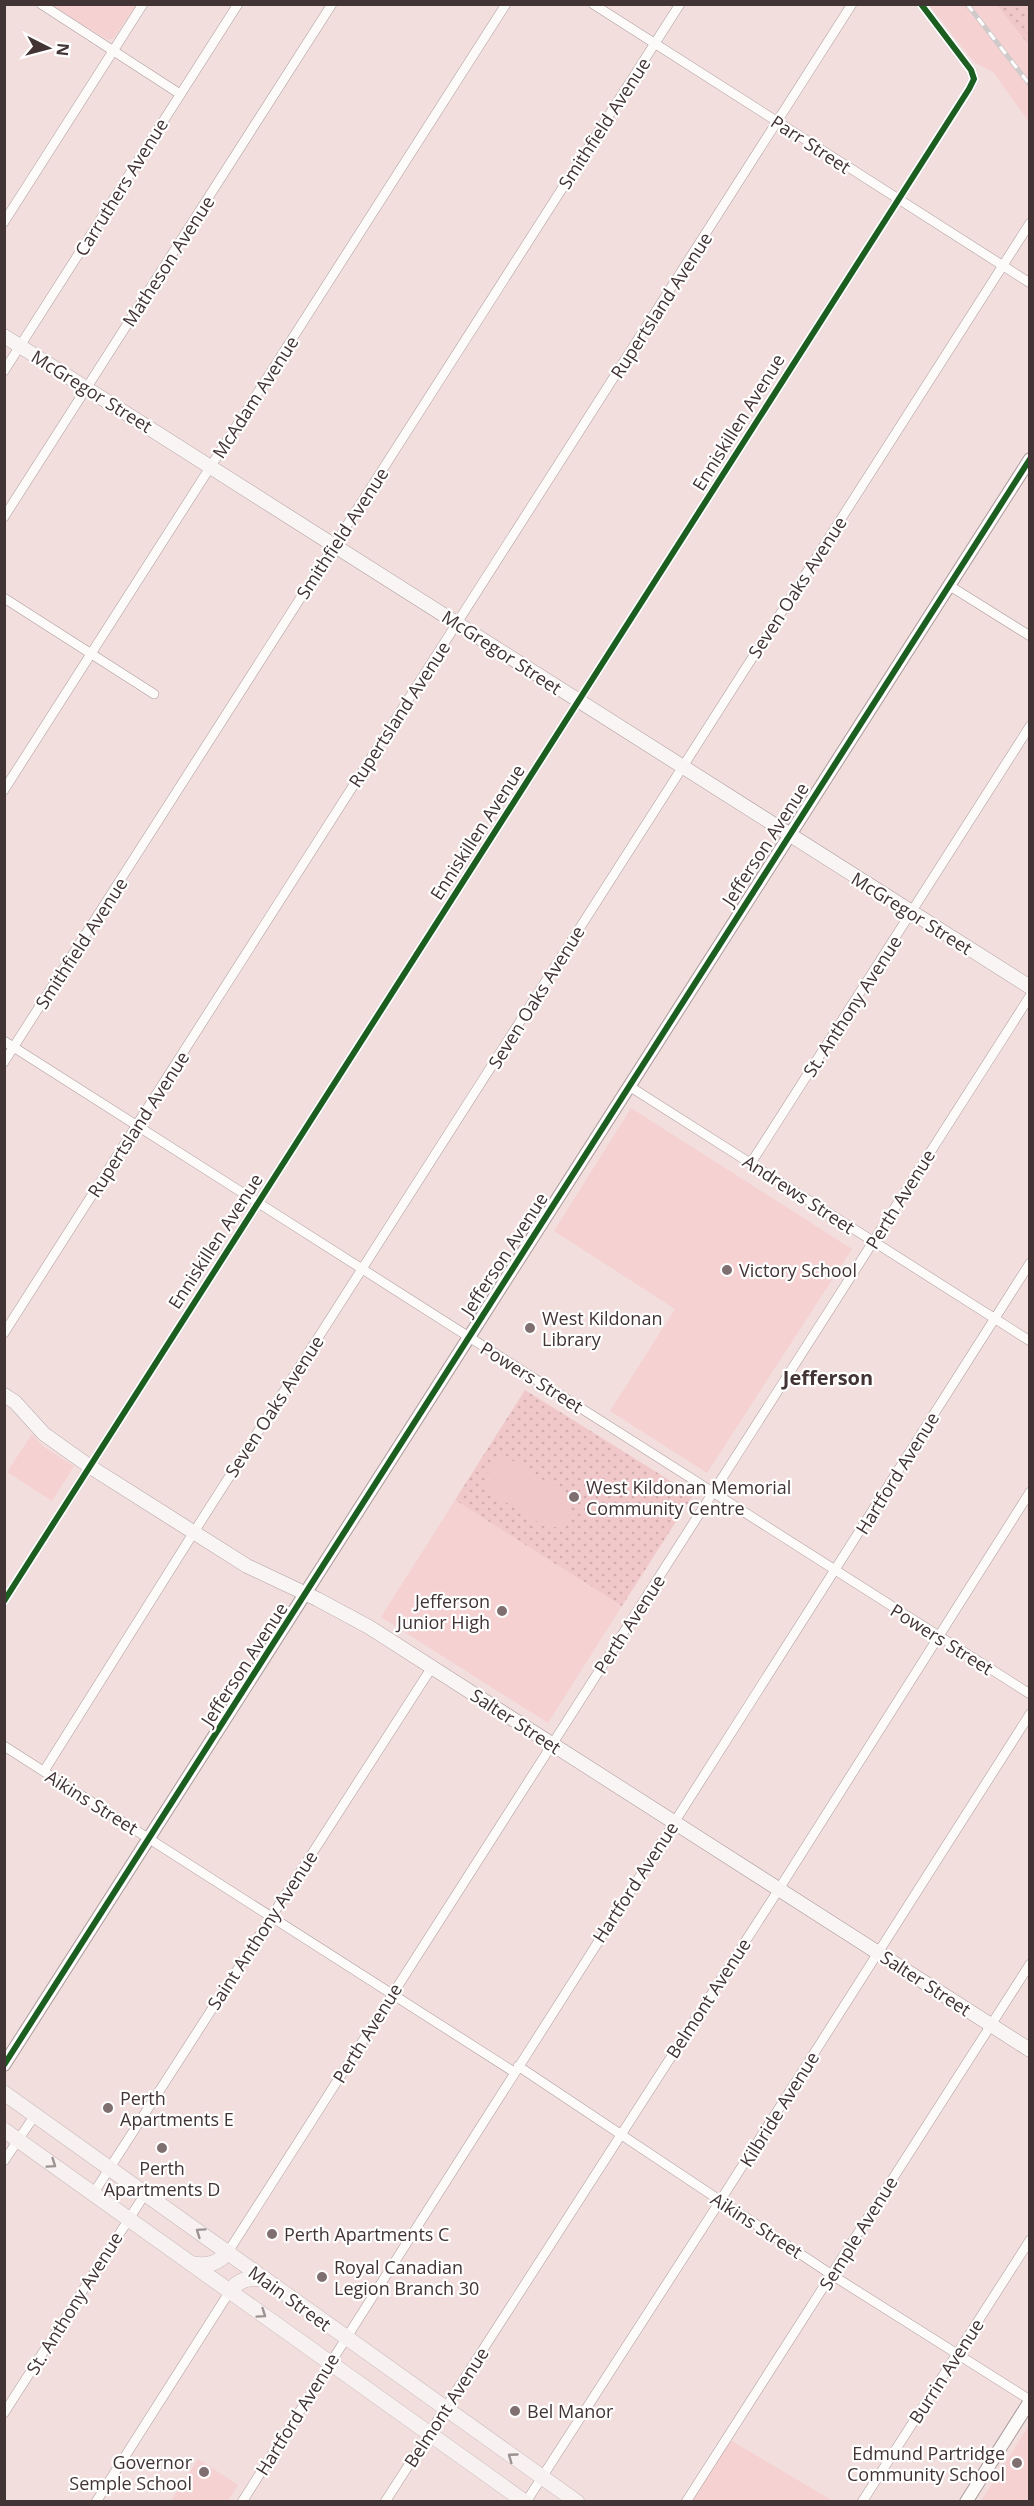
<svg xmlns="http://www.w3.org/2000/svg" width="1034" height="2506" viewBox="0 0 1034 2506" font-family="'Open Sans',sans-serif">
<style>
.built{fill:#f5d1d2}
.park{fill:url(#park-dots)}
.pitch{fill:#f1c8c9}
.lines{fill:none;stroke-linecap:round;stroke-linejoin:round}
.minor-casing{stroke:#ab9b9b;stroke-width:10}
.tertiary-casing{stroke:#ab9b9b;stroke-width:14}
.secondary-casing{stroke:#ab9b9b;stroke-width:15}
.primary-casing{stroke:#cab9ba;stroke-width:16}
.minor{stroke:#fdfafa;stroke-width:9}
.tertiary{stroke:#fdfafa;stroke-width:12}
.secondary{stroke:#faf5f5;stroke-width:14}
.primary{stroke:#f7f1f1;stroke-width:15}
.rail-casing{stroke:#d0caca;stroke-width:5}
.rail{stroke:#fff;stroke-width:3;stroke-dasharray:9;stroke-linecap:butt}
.cycleway-casing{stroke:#fff;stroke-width:10}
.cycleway{stroke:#1b5e20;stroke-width:6}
.oneway{stroke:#9c9292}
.poi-dot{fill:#806f70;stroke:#fff;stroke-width:2}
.labels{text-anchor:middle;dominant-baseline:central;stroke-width:4.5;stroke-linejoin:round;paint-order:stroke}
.street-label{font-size:18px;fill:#423334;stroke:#fff}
.poi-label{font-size:18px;fill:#423334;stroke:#fff;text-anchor:start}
.neighbourhood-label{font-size:20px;font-weight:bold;fill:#423334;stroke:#fff}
</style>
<defs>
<pattern id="park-dots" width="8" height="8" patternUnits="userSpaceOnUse" patternTransform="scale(1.5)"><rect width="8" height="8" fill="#f1c8c9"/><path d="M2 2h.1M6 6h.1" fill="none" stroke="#d0acad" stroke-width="1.8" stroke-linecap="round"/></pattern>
</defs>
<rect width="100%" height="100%" fill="#f3dede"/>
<g class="built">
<polygon points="49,5 136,5 114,38 108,40"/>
<polygon points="929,5 997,5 1029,47 1029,122 993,72 974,62"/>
<polygon points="631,1108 852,1249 707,1473 610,1411 675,1309 554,1231"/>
<polygon points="32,1434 44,1447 74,1466 52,1501 7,1472"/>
<polygon points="455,1500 622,1606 548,1723 381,1617"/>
<polygon points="1029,2425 1029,2501 981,2501"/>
<polygon points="727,2438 833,2501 686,2502"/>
<polygon points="198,2459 238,2485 228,2501 171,2501"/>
</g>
<g class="park">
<polygon points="997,5 1029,5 1029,46"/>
<polygon points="525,1390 693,1495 622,1606 455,1500"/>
</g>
<path class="pitch" d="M501,1459H510L567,1495C575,1510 566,1529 547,1528L490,1492C483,1479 488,1466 501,1459Z"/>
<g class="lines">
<defs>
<g id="minor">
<polyline points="41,4 180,94"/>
<polyline points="593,4 1030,283"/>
<polyline points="4,222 143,4"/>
<polyline points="4,371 238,4"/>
<polyline points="4,517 332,4"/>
<polyline points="950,586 1030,636"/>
<polyline points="4,598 154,694"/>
<polyline points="4,790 506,4"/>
<polyline points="4,1041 1030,1694"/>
<polyline points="4,1062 680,4"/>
<polyline points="629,1086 1030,1341"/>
<polyline points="751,1163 1030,726"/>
<polyline points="4,1333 852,4"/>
<polyline points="4,1601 969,89 974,79 971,70 921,4"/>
<polyline points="4,1746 514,2072"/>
<polyline points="44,1771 194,1532 1030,223"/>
<polyline points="518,2066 832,2275 1030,2400"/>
<polyline points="4,2161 35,2115"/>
<polyline points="93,2194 432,1667"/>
<polyline points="228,2252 1030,996"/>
<polyline points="4,2413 145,2194"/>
<polyline points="96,2502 230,2291"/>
<polyline points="242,2502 1030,1263"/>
<polyline points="385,2502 779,1889 1030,1492"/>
<polyline points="526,2502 713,2212 1030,1714"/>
<polyline points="686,2502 1030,1964"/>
<polyline points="862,2502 1030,2240"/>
</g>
<g id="tertiary">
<polyline points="4,2065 1030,459"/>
<polyline points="966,2502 1030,2401"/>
</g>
<g id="secondary">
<polyline points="4,336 1030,987"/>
<polyline points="4,1395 15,1402 44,1434 89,1466 247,1566 317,1599 369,1627 1030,2050"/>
</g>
<g id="primary">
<polyline points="4,2093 577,2502"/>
<polyline points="4,2130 525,2502"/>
<path d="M193,2264C208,2266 218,2264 228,2252"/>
<path d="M230,2291C239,2279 251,2276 266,2280"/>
</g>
</defs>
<use href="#minor" class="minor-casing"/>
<use href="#tertiary" class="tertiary-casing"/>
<use href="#secondary" class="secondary-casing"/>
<use href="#primary" class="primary-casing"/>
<use href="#minor" class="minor"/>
<use href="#tertiary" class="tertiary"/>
<use href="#secondary" class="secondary"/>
<use href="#primary" class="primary"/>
<defs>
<polyline id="rail" points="967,4 1030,85"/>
</defs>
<use href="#rail" class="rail-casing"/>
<use href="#rail" class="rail"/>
<defs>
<g id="cycleway">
<polyline points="4,1601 969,89 974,79 971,70 921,4"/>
<polyline points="4,2065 1030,459"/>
</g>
</defs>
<use href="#cycleway" class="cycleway-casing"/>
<use href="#cycleway" class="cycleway"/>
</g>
<defs><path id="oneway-chevron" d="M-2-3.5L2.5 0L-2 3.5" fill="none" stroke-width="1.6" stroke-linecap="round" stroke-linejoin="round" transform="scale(1.5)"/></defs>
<g class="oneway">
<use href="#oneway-chevron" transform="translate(52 2164) rotate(35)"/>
<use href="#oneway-chevron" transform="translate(200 2232) rotate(-145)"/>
<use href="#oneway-chevron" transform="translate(262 2314) rotate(35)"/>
<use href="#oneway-chevron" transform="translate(512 2457) rotate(-144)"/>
</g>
<g class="poi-dot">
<circle cx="727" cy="1270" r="6"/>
<circle cx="530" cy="1328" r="6"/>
<circle cx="574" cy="1497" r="6"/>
<circle cx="502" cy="1611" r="6"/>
<circle cx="108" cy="2108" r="6"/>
<circle cx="162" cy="2148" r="6"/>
<circle cx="272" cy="2234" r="6"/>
<circle cx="322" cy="2277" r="6"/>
<circle cx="515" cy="2411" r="6"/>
<circle cx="1017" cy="2463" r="6"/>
<circle cx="204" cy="2472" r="6"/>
</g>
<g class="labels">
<g class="street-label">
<text transform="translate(604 123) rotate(-57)">Smithfield Avenue</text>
<text transform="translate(811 144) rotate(33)">Parr Street</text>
<text transform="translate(121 187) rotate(-58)">Carruthers Avenue</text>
<text transform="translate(168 261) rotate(-57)">Matheson Avenue</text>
<text transform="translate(661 305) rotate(-57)">Rupertsland Avenue</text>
<text transform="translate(92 391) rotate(32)">McGregor Street</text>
<text transform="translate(255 397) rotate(-57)">McAdam Avenue</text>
<text transform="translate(738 422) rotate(-58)">Enniskillen Avenue</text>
<text transform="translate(342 533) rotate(-57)">Smithfield Avenue</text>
<text transform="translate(797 587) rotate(-57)">Seven Oaks Avenue</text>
<text transform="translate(502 652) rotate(33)">McGregor Street</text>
<text transform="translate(399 714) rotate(-57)">Rupertsland Avenue</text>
<text transform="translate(477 832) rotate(-57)">Enniskillen Avenue</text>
<text transform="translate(765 844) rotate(-57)">Jefferson Avenue</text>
<text transform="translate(912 913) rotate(32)">McGregor Street</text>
<text transform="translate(81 943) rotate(-57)">Smithfield Avenue</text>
<text transform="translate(536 997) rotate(-58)">Seven Oaks Avenue</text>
<text transform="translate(852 1006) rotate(-57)">St. Anthony Avenue</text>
<text transform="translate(138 1124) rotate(-57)">Rupertsland Avenue</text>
<text transform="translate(799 1194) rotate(33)">Andrews Street</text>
<text transform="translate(900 1199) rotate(-58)">Perth Avenue</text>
<text transform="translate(215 1241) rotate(-57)">Enniskillen Avenue</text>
<text transform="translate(504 1254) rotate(-57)">Jefferson Avenue</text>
<text transform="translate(532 1377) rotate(32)">Powers Street</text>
<text transform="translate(274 1406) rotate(-57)">Seven Oaks Avenue</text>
<text transform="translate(897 1473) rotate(-58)">Hartford Avenue</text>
<text transform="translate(629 1624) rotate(-57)">Perth Avenue</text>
<text transform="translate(942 1639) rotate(32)">Powers Street</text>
<text transform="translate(244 1664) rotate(-57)">Jefferson Avenue</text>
<text transform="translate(516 1721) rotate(33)">Salter Street</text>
<text transform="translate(92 1802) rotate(32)">Aikins Street</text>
<text transform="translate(635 1882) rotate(-57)">Hartford Avenue</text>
<text transform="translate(262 1930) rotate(-57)">Saint Anthony Avenue</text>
<text transform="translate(926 1983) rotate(33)">Salter Street</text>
<text transform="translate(708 1998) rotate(-57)">Belmont Avenue</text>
<text transform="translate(367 2033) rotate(-58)">Perth Avenue</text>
<text transform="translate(779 2109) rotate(-58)">Kilbride Avenue</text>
<text transform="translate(757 2225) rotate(33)">Aikins Street</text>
<text transform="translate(858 2233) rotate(-58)">Semple Avenue</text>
<text transform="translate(290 2298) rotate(36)">Main Street</text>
<text transform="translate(74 2303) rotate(-58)">St. Anthony Avenue</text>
<text transform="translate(946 2371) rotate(-57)">Burrin Avenue</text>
<text transform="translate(446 2407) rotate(-57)">Belmont Avenue</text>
<text transform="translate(297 2414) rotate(-58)">Hartford Avenue</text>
</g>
<g class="poi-label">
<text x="739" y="1270">Victory School</text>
<text x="542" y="1318">West Kildonan<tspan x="542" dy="21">Library</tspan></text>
<text x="586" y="1487">West Kildonan Memorial<tspan x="586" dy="21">Community Centre</tspan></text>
<text x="490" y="1601" text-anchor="end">Jefferson<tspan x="490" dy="21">Junior High</tspan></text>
<text x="120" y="2098">Perth<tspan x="120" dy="21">Apartments E</tspan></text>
<text x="162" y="2168" text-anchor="middle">Perth<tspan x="162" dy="21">Apartments D</tspan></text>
<text x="284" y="2234">Perth Apartments C</text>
<text x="334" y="2267">Royal Canadian<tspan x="334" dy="21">Legion Branch 30</tspan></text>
<text x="527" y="2411">Bel Manor</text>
<text x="1005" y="2453" text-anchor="end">Edmund Partridge<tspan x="1005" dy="21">Community School</tspan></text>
<text x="192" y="2462" text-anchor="end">Governor<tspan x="192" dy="21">Semple School</tspan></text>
</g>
<g class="neighbourhood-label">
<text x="828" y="1377">Jefferson</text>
</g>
</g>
<rect width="1034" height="2506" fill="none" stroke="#423334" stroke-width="12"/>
<g transform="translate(48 48) rotate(96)" stroke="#ffffff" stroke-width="4.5" paint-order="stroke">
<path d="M0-4.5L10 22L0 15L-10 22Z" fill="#423334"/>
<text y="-9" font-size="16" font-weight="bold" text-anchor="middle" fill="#423334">N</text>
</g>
</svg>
